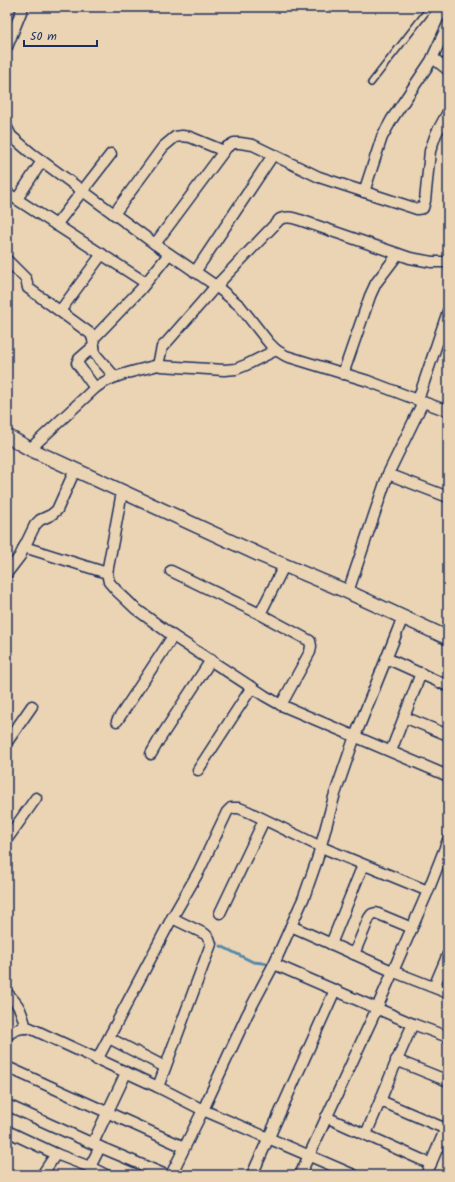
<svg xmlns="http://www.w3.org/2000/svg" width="455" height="1182" viewBox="0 0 455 1182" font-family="Kalam,sans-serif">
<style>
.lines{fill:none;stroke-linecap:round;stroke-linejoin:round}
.stream{stroke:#5589aa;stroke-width:3}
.service-casing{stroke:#1b2f5e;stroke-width:8}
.minor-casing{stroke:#1b2f5e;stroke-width:13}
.tertiary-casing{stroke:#1b2f5e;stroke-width:16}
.service{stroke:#ebd4b4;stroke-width:5}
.minor{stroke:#ebd4b4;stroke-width:10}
.tertiary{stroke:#ebd4b4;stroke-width:13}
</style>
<rect width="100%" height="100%" fill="#ebd4b4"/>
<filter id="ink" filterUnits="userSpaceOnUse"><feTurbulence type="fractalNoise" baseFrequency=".025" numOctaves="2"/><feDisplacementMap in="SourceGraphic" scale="8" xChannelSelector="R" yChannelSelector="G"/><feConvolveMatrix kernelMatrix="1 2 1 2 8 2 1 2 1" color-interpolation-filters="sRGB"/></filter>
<g filter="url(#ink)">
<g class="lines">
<polyline class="stream" points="221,946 253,962 273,964"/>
<defs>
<polyline id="service" points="371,83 430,7"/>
<g id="minor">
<polyline points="7,47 23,7"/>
<polyline points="433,58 448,70"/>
<polyline points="7,128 11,136 31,153 155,244 216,286 240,306 269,343 276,350 286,356 368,381 423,402"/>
<polyline points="364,192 382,137 392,119 431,61 448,24"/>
<polyline points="7,193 146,283"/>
<polyline points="17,199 42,161"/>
<polyline points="114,214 163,147 175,137 182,136 190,137 224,151"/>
<polyline points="56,225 111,154"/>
<polyline points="155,244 227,147 234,143 240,143 253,145 319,177 417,209 423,208 425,201 430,151 436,134 448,112"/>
<polyline points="7,260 26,279 28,288 91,334 93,339 95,354 115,377"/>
<polyline points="195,272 273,155"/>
<polyline points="60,311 102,254"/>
<polyline points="93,339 141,289 169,254"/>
<polyline points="94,346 79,359 77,363 95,388"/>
<path d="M158,365L162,347L167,342L216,286L280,219C287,216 293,218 300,220L410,258L432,262H448"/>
<polyline points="343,374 370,296 376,283 398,254"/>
<polyline points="418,400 448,311"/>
<path d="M30,449L95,388C114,374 137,371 158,365L161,366L224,370L236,369L246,365L276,350"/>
<polyline points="388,474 448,497"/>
<polyline points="122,492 107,573 109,582 116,590 136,609 173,636 265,696 281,705 448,776"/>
<polyline points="24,547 107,573"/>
<polyline points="171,571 260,614 310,641 311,646 310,652 281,705"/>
<polyline points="7,573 20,556 35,525 40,520 51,515 57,510 75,470"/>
<polyline points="348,592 388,474 423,402 448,411"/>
<polyline points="260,614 284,566"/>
<polyline points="386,658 448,686"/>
<polyline points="404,717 448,735"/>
<polyline points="117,721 173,636"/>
<polyline points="7,742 32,706"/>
<polyline points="391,751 421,673"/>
<polyline points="151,754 159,740 211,660"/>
<polyline points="198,770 252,687"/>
<polyline points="7,839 36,798"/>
<polyline points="220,913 264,820"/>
<polyline points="291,926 392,971 448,993"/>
<polyline points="331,944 363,865"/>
<polyline points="354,954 369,918 372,914 376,913 412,928"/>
<polyline points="274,964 413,1024 448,1037"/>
<polyline points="434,987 448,954"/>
<path d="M7,993C20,1006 21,1010 26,1028"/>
<path d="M7,1036C14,1029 21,1027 30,1028L158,1087L203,1110L354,1175"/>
<polyline points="109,1038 165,1067"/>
<polyline points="97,1060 172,918 199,871 227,812 231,808 239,808 249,812 321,847 428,891"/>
<polyline points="396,1060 448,1081"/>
<polyline points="7,1067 184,1147"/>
<polyline points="158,1087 211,944 209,938 205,934 172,918"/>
<polyline points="381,1101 446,1129"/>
<polyline points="7,1105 100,1147 166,1175"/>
<polyline points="326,1117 431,1164"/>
<polyline points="7,1131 56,1154 90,1167 106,1175"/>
<path d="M366,1134C382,1098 396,1060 413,1024"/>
<polyline points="93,1143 126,1073"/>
<polyline points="90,1167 100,1147"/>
<polyline points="42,1175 56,1154"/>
<polyline points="171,1175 203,1110 247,1015 274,964 304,897 317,860 334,797 354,739 403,617"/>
<polyline points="252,1175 335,990"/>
<polyline points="300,1175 377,1008 428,891 448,840"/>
<polyline points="426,1175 448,1123"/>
</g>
<polyline id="tertiary" points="7,436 30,449 260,555 348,592 448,638"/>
</defs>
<use href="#service" class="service-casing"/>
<use href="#minor" class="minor-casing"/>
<use href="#tertiary" class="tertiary-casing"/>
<use href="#service" class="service"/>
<use href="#minor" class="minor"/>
<use href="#tertiary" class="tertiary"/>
</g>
</g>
<rect width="455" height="1182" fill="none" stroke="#ebd4b4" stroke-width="24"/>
<rect x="12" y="12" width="431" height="1158" fill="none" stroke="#1b2f5e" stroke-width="1.5" filter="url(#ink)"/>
<path d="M24 40v6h73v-6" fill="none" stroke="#1b2f5e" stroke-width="2"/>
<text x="30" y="40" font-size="12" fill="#1b2f5e" stroke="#ebd4b4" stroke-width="3" paint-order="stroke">50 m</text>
</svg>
